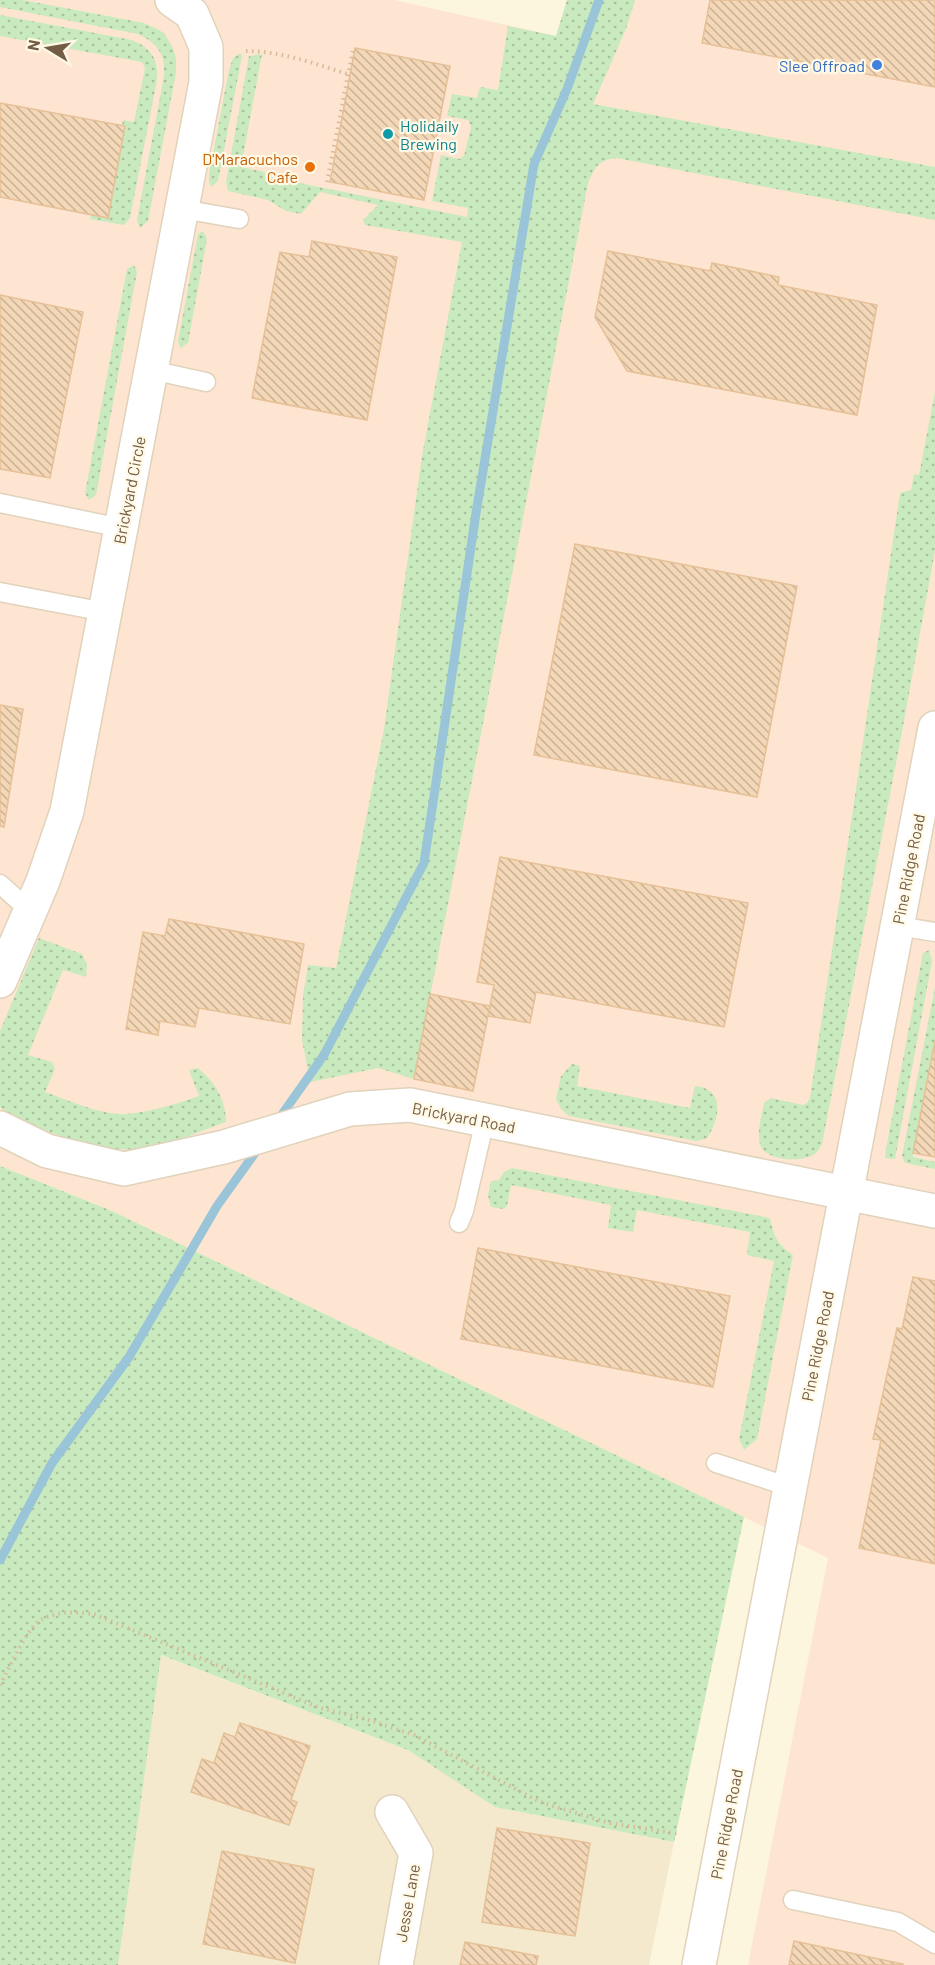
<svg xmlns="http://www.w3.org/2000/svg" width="935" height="1965" viewBox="0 0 935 1965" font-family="Barlow,sans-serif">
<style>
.residential{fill:#f4e8cd}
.commercial{fill:#fee5d2}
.grass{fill:url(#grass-dots)}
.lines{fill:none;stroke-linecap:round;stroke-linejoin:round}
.stream{stroke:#9ac5d8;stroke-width:9}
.building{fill:url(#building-back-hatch);stroke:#e6c096;stroke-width:1.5}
.lane-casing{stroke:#e1d2bb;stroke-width:21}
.street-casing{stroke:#e1d2bb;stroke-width:36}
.path{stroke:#d7ba9a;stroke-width:4;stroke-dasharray:1.5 4.5;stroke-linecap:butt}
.lane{stroke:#fff;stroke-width:18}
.street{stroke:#fff;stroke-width:33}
.shop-dot{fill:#3f7fe0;stroke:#fff9e6;stroke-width:2}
.culture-dot{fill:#0f9aa8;stroke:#fff9e6;stroke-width:2}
.food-dot{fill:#e8710a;stroke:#fff9e6;stroke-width:2}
.labels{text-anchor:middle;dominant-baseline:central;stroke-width:4.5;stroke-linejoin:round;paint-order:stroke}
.shop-label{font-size:16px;fill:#366cbe;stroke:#fff9e6;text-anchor:end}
.culture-label{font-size:16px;fill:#0d838f;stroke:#fff9e6;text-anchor:start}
.food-label{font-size:16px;fill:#c56008;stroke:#fff9e6;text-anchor:end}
.street-label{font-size:16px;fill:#735d46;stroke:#fff9e6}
</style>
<defs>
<pattern id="grass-dots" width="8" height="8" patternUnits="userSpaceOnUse" patternTransform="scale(1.5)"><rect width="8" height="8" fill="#c9eabe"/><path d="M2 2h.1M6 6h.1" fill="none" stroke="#a8c19c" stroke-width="1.8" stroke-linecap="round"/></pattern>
<pattern id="building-back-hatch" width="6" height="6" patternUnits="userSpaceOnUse" patternTransform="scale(1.5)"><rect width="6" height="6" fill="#f3d7b6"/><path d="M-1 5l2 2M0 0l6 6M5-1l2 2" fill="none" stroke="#c9b296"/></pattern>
</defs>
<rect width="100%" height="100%" fill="#fdf6df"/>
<polygon class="residential" points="160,1655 408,1750 495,1807 674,1842 649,1965 118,1965"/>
<polygon class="commercial" points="0,0 394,0 556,36 567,0 935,0 935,1965 748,1965 828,1558 112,1211 0,1166"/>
<g class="grass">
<path d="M0,0H23L144,23L155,28L164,33L173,48L176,59V73L148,221L140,228L137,220L164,76C165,53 158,44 138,34L0,7Z"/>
<path d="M567,0H635L626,29L593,104L935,167V220L617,158C598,160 595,167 588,183L414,1079L378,1068L310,1082L302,1040L303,996L308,965L336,968L384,729L422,456L462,242L365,225L363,220L378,205L320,192L301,214L286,211L268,200L228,191L226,182L249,56L262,54L241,167L265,172V176L467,217L468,208L432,201L441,155L459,159L464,156L471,127L468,120L447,116L452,94L477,98L480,87L498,90L508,26L556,36Z"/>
<path d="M0,15L132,40C151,48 159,59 157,80L130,218L124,225L90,219L91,214L108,217L125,127L122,126L123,120L134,122L145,68L142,62L0,36Z"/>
<polygon points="240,53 242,56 218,181 211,187 209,182 209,174 229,70 233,58"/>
<polygon points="203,231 207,239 188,343 180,348 178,341 198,234"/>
<polygon points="134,265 137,272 96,495 89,500 85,493 127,269"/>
<path d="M935,392V551L899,748L822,1144C820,1146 819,1150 817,1152C807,1163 773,1161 763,1150C754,1138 762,1116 764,1103L771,1098L803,1105L807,1103L810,1098L900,493L911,490L914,474L919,475Z"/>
<path d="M39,938L82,954L87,965L86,977L63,970L28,1055L52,1062L55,1069L45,1092C67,1100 104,1116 126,1114C151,1112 176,1104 199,1096L189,1070L198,1068C215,1082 226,1100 226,1122C198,1132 167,1146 138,1149C92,1153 50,1132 9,1115L0,1107V1031Z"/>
<polygon points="929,950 932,961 895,1159 885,1158 886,1149 923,953"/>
<polygon points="935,987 935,1041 913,1153 913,1157 935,1162 935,1169 905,1163 902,1156"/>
<path d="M572,1064L580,1066L577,1086L690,1108L695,1086C726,1088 720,1122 706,1139L696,1141L569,1116L561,1109L556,1099L561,1076Z"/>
<polygon points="0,1166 112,1211 744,1517 674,1842 495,1807 408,1750 161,1655 118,1965 0,1965"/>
<path d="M512,1168L770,1218C774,1237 777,1244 793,1255L757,1439L744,1450L739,1439L774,1261L747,1255L750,1232L637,1210L633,1232L608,1228L611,1205L511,1185L507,1206L503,1209L491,1207L488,1195L491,1181L499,1180L504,1172Z"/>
</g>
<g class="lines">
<g class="stream">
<polyline points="278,1120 324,1055 424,863 476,513 534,164 567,89 599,0"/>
<polyline points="0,1560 52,1463 129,1357 217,1206 260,1146"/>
</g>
</g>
<g class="building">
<polygon points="710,0 935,0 935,87 702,43"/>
<polygon points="355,48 450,66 424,200 330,182"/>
<polygon points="0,103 125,126 108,218 0,197"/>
<polygon points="312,241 397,257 367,420 252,398 280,252 309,257"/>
<polygon points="608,251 710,271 712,263 779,277 778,285 877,305 857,415 627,371 595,317"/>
<polygon points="0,295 83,312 50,478 0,469"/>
<polygon points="575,544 797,586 757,797 534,755"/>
<polygon points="0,705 23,709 4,827 0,826"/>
<polygon points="500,857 748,903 724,1027 536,992 530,1023 488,1016 494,985 477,982"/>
<polygon points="169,919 304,944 290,1024 199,1008 195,1027 160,1021 158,1035 126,1029 143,932 165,936"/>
<polygon points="430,994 490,1006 473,1091 414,1079"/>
<polygon points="935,1041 935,1157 913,1153"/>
<polygon points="478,1248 730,1296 713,1387 461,1339"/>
<polygon points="913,1277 935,1281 935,1564 859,1548 881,1440 873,1439 897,1328 902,1329"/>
<polygon points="240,1723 310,1746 291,1800 297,1802 289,1825 191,1792 202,1759 214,1763 224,1733 235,1737"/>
<polygon points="497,1828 590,1843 575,1936 482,1922"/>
<polygon points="222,1851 314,1869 295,1963 203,1944"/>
<polygon points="794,1941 903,1964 903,1965 789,1965"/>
<polygon points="465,1942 538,1956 536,1965 460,1965"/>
</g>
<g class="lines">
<defs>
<g id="lane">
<polyline points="182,209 239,219"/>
<polyline points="151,370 206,382"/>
<polyline points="0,503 121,528"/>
<polyline points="0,592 105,612"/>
<polyline points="0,884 30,911"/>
<polyline points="898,926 935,932"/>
<polyline points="459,1223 464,1211 485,1120"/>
<polyline points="716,1463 790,1487"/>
<polyline points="793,1900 898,1922 935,1944"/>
</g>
<g id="street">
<polyline points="0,981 43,881 67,811 206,82 206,47 192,14 172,0"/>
<polyline points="0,1128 47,1151 124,1169 224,1147 350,1109 410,1105 935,1211"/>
<polyline points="392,1812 416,1853 396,1965"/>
<polyline points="699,1965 935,728"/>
</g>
</defs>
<use href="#lane" class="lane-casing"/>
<use href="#street" class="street-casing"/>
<g class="path">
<path d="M246,51C281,51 315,64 348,74"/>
<polyline points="327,182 353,50"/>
<path d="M0,1685C8,1670 24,1635 36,1624C51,1610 76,1612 94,1614L320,1708L366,1719L414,1735L540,1802L609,1823L679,1834"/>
</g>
<use href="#lane" class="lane"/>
<use href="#street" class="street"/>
</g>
<circle class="shop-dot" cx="877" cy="65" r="6"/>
<circle class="culture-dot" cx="388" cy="134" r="6"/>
<circle class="food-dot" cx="310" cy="167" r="6"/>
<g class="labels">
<g class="shop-label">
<text x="865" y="65">Slee Offroad</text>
</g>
<g class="culture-label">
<text x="400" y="125">Holidaily<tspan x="400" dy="18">Brewing</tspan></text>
</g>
<g class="food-label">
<text x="298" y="158">D'Maracuchos<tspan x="298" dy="18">Cafe</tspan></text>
</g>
<g class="street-label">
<text transform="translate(129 490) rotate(-79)">Brickyard Circle</text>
<text transform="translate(908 869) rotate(-79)">Pine Ridge Road</text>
<text transform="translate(464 1117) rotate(11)">Brickyard Road</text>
<text transform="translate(817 1346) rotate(-79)">Pine Ridge Road</text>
<text transform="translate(726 1824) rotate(-79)">Pine Ridge Road</text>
<text transform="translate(407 1903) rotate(-80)">Jesse Lane</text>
</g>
</g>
<g transform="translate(48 48) rotate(281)" stroke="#fff9e6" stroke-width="4.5" paint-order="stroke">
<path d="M0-4.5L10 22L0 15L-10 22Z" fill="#735d46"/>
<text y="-9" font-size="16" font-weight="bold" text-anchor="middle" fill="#735d46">N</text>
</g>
</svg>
